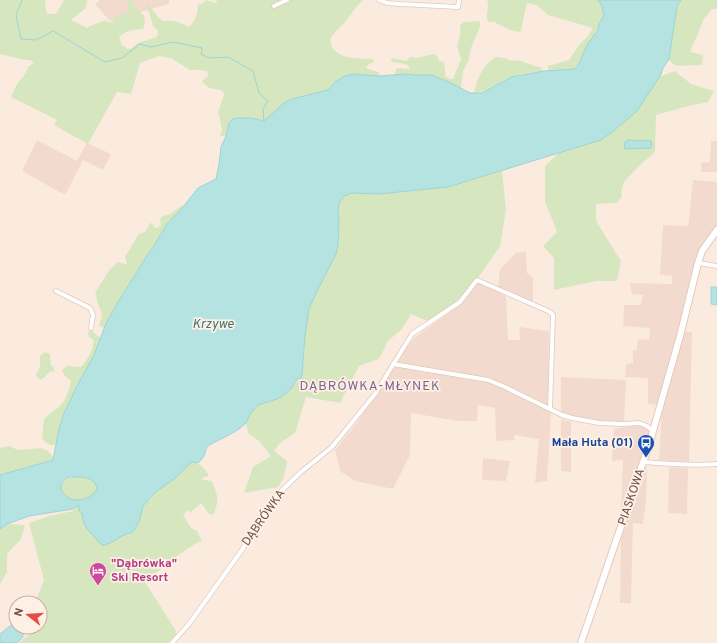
<svg xmlns="http://www.w3.org/2000/svg" width="717" height="643" viewBox="0 0 717 643" font-family="Overpass,sans-serif">
<style>
.residential{fill:#f2dbce}
.green{fill:#d6e7bf}
.water{fill:#b5e3e2;stroke:#9cd4d3;fill-rule:evenodd}
.lines{fill:none;stroke-linecap:round;stroke-linejoin:round}
.stream{stroke:#9cd4d3;stroke-width:1}
.street-casing{stroke:#e0c8bf;stroke-width:5.5}
.secondary-casing{stroke:#e5c8bc;stroke-width:8}
.street{stroke:#fff;stroke-width:4}
.secondary{stroke:#fff;stroke-width:6}
.labels{text-anchor:middle;dominant-baseline:central;stroke-width:3.5;stroke-linejoin:round;paint-order:stroke}
.transit-label{font-size:12px;font-weight:bold;fill:#164399;stroke:#fef0e5;text-anchor:end}
.street-label{font-size:12px;fill:#704f48;stroke:#fef0e5}
.hotel-label{font-size:12px;font-weight:bold;fill:#b23c85;stroke:#fef0e5;text-anchor:start}
.water-label{font-size:13px;font-style:italic;fill:#3d7675;stroke:#fef0e5}
.neighbourhood-label{font-size:13px;letter-spacing:1px;fill:#7b6493;stroke:#fef0e5}
</style>
<rect width="100%" height="100%" fill="#fbebdf"/>
<g class="residential">
<polygon points="100,0 169,0 169,4 110,21 95,4"/>
<polygon points="37,140 77,161 87,143 111,154 103,170 83,160 65,195 22,171"/>
<polygon points="711,141 717,141 717,172 701,172 701,163 710,162"/>
<polygon points="693,180 717,182 717,226 711,233 687,300 659,405 648,404 648,378 625,377 626,364 633,363 633,350 636,351 638,339 649,340 650,328 623,326 624,305 641,305 643,295 632,294 630,283 672,284 672,276 660,275 663,225 688,226"/>
<polygon points="526,252 527,273 533,278 533,303 498,288 500,269 516,253"/>
<polygon points="477,282 506,296 508,340 520,340 519,327 549,331 548,406 551,414 547,481 535,483 539,439 514,435 515,440 496,441 495,408 478,405 477,421 458,421 411,413 410,455 393,489 355,481 340,471 335,450 359,420 393,367 414,338 461,304"/>
<polygon points="684,332 692,332 689,462 659,460 662,409"/>
<polygon points="561,377 626,380 624,421 619,422 587,419 571,416 561,413"/>
<polygon points="561,419 571,422 571,472 561,471"/>
<polygon points="631,426 643,426 649,431 645,451 622,515 621,514 623,460 612,461 614,429"/>
<polygon points="483,458 510,461 506,481 482,480"/>
<polygon points="645,467 647,468 646,501 643,524 633,523 631,603 620,603 621,537 633,505"/>
<polygon points="669,467 688,468 687,514 668,513"/>
</g>
<g class="green">
<path d="M2,0H46L45,4L47,14H56L64,0H87L86,8L71,20L87,28C93,24 99,23 106,20L107,22H112L117,15L129,13L130,11L127,4L128,0H132C134,6 139,11 144,15L145,22L143,29C134,30 126,30 119,37L122,45L128,49L132,48L138,43L157,37L158,31L153,26L149,12L146,6V4L149,5L158,17L163,21C173,19 180,23 189,27C197,19 197,15 198,4L203,3L206,0L216,3L217,0H363C355,7 352,14 345,22C341,27 334,32 331,38C330,42 331,45 332,47C340,60 360,58 373,59L374,61L372,63L369,64L366,67L368,69L379,72V76L353,74L335,82L328,90L319,93L272,115L264,121L252,118L229,123L226,136H222L220,135L222,131L220,119L218,112L224,95L223,91C213,87 209,91 202,81L208,76L207,71L200,70H190L171,58L159,56L140,63L131,94L117,92L88,144L54,125L57,120L11,97L17,84L25,74L29,66L34,63L30,60H25L0,54V1Z"/>
<path d="M487,0H598L602,6L604,16L599,24L598,30L587,45L579,64L575,69L548,70V66L569,60L579,45L588,36L593,28L548,15L536,5L527,3L521,30L520,32L510,30L494,22H488C485,15 490,8 487,0Z"/>
<polygon points="669,0 717,0 717,9 712,9 704,19 690,52 703,55 702,65 676,66 669,60 666,64"/>
<path d="M476,21L480,22V27L471,48L469,60L463,71L461,88L432,75H415L407,74L395,75L396,69L400,68L409,69L410,68C407,63 398,63 392,62L391,60L392,58L406,61L410,57L417,58L434,54L438,57L439,61L444,62L445,70V76L450,79H453L461,59L457,46L460,36V26L463,22Z"/>
<path d="M495,57L505,58L511,61L518,60L535,66L541,67L542,71C532,73 520,73 511,77C497,82 490,92 474,93L477,81L485,66Z"/>
<polygon points="663,70 661,76 675,71 691,84 714,91 708,102 689,106 656,115 655,152 639,166 624,182 621,192 622,197 616,203 596,204 596,221 621,261 617,281 596,281 554,290 554,258 543,246 557,232 545,201 545,166 559,153 586,144"/>
<polygon points="502,171 506,210 500,246 478,278 476,278 455,303 427,321 411,314 402,329 388,341 379,359 359,366 340,403 306,397 295,433 279,444 274,451 287,461 284,477 278,487 244,493 253,467 271,456 259,441 248,433 246,423 251,413 258,405 280,398 293,384 295,381 298,378 304,357 305,336 309,309 316,293 336,254 338,245 339,221 338,212 339,203 342,199 344,196 352,193 379,194 448,187"/>
<path d="M182,205L183,207C178,213 172,218 167,224C160,233 156,245 148,254L115,307L105,328L99,326C99,322 101,320 102,316C102,311 100,310 99,306C96,302 98,298 95,293L110,269L118,262L125,264H127L125,257L138,235L146,231L150,223L153,224L154,227L157,228L161,225L160,219L163,216L171,214Z"/>
<path d="M90,330C94,332 97,336 101,338L94,355L79,382L64,413L59,429L57,444C50,447 47,443 42,439C43,435 43,423 44,420C46,415 57,409 61,405C67,398 69,390 71,381L65,376L62,370L67,366L81,367C89,357 92,353 94,340L89,337L88,333Z"/>
<polygon points="45,352 50,354 51,365 54,368 55,371 49,372 44,378 40,380 36,375 40,367 40,356"/>
<polygon points="9,446 18,450 42,448 48,451 54,458 53,460 0,475 0,448"/>
<path d="M192,462C201,464 205,468 209,476L202,478L203,480L212,481C218,497 220,499 213,515L209,514L201,503L190,513L188,510L183,515L191,528L197,531L202,541L195,544L178,555L145,582L176,631V634L168,643H19L23,639L30,635L32,627H40V603H35L44,580L29,523L49,516L73,511L76,500L68,498L61,489C61,475 76,476 87,479C89,479 91,479 93,480C96,482 97,486 97,489L93,494L86,498L110,538L127,535L133,532L143,506L153,497L157,491L174,479Z"/>
<polygon points="7,524 25,525 21,539 7,554 7,572 0,584 0,529"/>
</g>
<g class="water">
<path d="M598,0H681L677,6L669,59L663,68L660,76L637,111L611,133L601,140L448,187L379,194L352,193L344,196L342,199L339,203L338,212L339,221L338,245L336,254L316,293L309,309L305,336L302,374L301,378H298L295,381L292,388L280,398L258,405L251,413L246,423L239,429L229,435L209,445L206,449L205,454L202,459L198,463L192,462L174,479L157,491L143,506L139,522L133,532L122,536L114,541L105,545H102L88,530L84,524L82,513L79,511L78,505L73,509L29,516L7,524L0,529V475L53,460L59,429L64,413L79,382L94,355L105,326L115,307L148,254L152,249L167,224L183,207L198,188L216,179L219,164L221,147L226,136L229,123L234,118H252L264,121L285,102L292,99L328,90L335,82L343,77L353,74L379,76L407,74L415,75H432L451,83L470,93H482L493,87L511,77L544,71L575,69L579,64L587,45L598,30L599,24L604,16L602,6ZM69,477C79,477 96,476 97,489C91,498 78,504 67,497C65,495 63,492 61,489C61,482 63,480 69,477Z"/>
<path d="M627,140L651,141L652,144L651,148L625,149C624,145 624,143 627,140Z"/>
<polygon points="711,287 717,287 717,305 711,304"/>
<polygon points="14,625 16,625 16,627 18,627 23,634 23,637 17,643 0,643 0,634 10,626"/>
</g>
<g class="lines">
<polyline class="stream" points="22,0 16,15 21,39 36,40 53,31 105,62 122,58 140,44 151,47 173,42 202,48 201,54 209,58 228,57 253,71 259,93 268,101 263,109 264,121"/>
<defs>
<g id="street">
<polyline points="379,0 387,3 400,4 458,7 459,0"/>
<polyline points="274,6 287,0"/>
<polyline points="698,263 717,266"/>
<polyline points="56,291 90,308 93,315 91,328"/>
<polyline points="393,364 488,380 505,387 562,415 572,418 599,423 624,424 639,423 647,426 653,431"/>
<path d="M644,462C668,464 693,466 717,464"/>
<polyline points="172,643 189,624 244,547 276,496 301,472 332,447 375,394 412,334 460,302 477,280 539,307 550,312 553,315 550,409"/>
</g>
<polyline id="secondary" points="581,643 649,445 680,336 698,263 702,251 717,230"/>
</defs>
<use href="#street" class="street-casing"/>
<use href="#secondary" class="secondary-casing"/>
<use href="#street" class="street"/>
<use href="#secondary" class="secondary"/>
</g>
<defs>
<symbol id="bus-pin" viewBox="-11 -11 22 30"><path d="M0 17L-7.5 6A9.5 9.5 0 1 1 7.5 6Z" fill="#1a4fb4" stroke="#fef0e5"/><path d="M-5-6H5V4H4V6H2V4H-2V6H-4V4H-5ZM-3.5-4V0h7V-4ZM-3.5 1.2v1.5H-2V1.2ZM2 1.2v1.5H3.5V1.2Z" fill="#fff"/></symbol>
<symbol id="hotel-pin" viewBox="-11 -11 22 30"><path d="M0 17L-7.5 6A9.5 9.5 0 1 1 7.5 6Z" fill="#d1479c" stroke="#fef0e5"/><path d="M-6-4.5h1.5V1H6V5H4.5V3h-9V5H-6ZM-4 0a1.8 1.8 0 1 1 3.6 0ZM.5 0V-2.5h3Q6-2.5 6 0Z" fill="#fff"/></symbol>
</defs>
<g fill-rule="evenodd">
<use href="#bus-pin" x="636" y="433" width="20" height="27"/>
<use href="#hotel-pin" x="88" y="561" width="20" height="27"/>
</g>
<g class="labels">
<g class="transit-label">
<text x="633" y="443">Mała Huta (01)</text>
</g>
<g class="street-label">
<text transform="translate(632 497) rotate(-71)">PIASKOWA</text>
<text transform="translate(264 518) rotate(-55)">DĄBRÓWKA</text>
</g>
<g class="hotel-label">
<text x="111" y="564">"Dąbrówka"<tspan x="111" dy="14">Ski Resort</tspan></text>
</g>
<g class="water-label">
<text x="213" y="325">Krzywe</text>
</g>
<g class="neighbourhood-label">
<text x="370" y="387">DĄBRÓWKA-MŁYNEK</text>
</g>
</g>
<g transform="translate(28 615) rotate(287)"><circle r="19" fill="#fef0e5" stroke="#c5b0a6"/>
<path d="M0-3L7 15L0 10L-7 15Z" fill="#e24e47"/>
<text y="-6" font-size="11" font-weight="bold" text-anchor="middle" fill="#704f48">N</text>
</g>
</svg>
